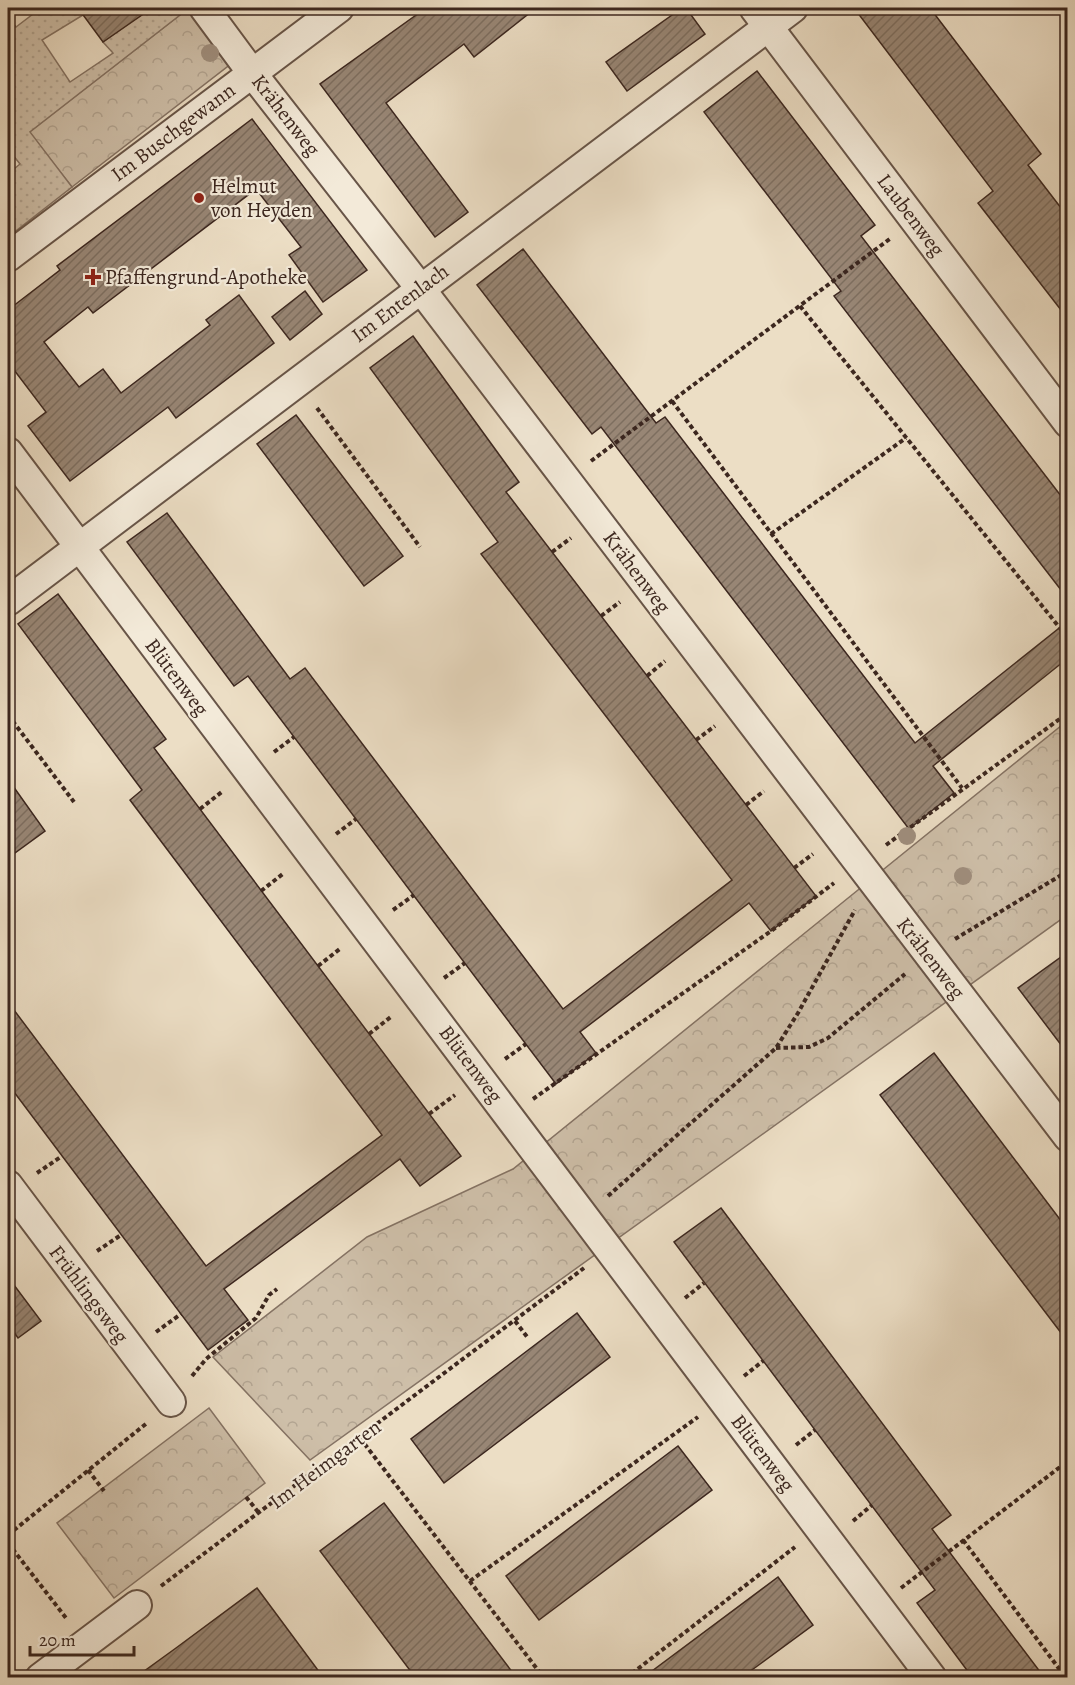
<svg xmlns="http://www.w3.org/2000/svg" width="1075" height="1685" viewBox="0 0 1075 1685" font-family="Alegreya,serif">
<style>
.park{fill:url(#park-crowns);stroke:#857364;stroke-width:1.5}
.garden{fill:url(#garden-dots);stroke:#857364;stroke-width:1.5}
.building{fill:url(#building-hatch);stroke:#3c271f;stroke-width:1.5}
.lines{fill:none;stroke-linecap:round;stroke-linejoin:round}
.street-casing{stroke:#685548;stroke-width:32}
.path{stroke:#3c271f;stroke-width:4;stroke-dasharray:4.5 3;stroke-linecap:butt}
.street{stroke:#f3ead9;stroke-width:28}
.tree{fill:#9f8e7d}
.poi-dot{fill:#8f2418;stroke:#f3ead9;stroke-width:2}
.labels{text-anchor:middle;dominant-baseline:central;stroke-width:4.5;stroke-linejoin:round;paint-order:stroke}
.street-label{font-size:21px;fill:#3c271f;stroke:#f3ead9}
.poi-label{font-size:21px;fill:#3c271f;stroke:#f3ead9;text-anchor:start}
</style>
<defs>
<pattern id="park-crowns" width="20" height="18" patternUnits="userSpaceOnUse" patternTransform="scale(1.5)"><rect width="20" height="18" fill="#cebfa9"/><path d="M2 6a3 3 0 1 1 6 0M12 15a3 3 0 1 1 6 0" fill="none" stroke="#b2a491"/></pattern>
<pattern id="garden-dots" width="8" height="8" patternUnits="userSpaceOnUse" patternTransform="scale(1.5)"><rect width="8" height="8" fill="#cebfa9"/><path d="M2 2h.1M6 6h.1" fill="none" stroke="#b2a491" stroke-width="1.8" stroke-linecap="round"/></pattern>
<pattern id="building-hatch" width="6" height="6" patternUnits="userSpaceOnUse" patternTransform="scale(1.5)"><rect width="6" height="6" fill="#988675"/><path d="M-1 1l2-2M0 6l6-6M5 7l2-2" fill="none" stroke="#7d6e5f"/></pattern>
</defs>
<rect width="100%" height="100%" fill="#ecdec5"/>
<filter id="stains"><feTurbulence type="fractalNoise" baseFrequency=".00333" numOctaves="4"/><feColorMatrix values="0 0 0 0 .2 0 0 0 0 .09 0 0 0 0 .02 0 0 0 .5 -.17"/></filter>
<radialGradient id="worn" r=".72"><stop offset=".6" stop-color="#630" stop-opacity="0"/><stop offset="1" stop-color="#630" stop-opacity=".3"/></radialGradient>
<g class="park">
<polygon points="189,8 232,63 72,187 29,132"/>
<polygon points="1067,721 1067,915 310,1460 213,1357 367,1237 513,1169"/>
<polygon points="209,1408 265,1483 114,1598 57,1523"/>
</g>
<polygon class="garden" points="41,8 78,8 83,15 42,40 70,82 113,53 103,42 151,8 189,8 30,132 72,187 8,237 8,174 20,164 8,149 8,16 16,27"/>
<g class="building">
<polygon points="78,8 152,8 103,42"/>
<polygon points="426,8 536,8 474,57 464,44 386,103 468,212 435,237 320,84"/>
<polygon points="682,8 686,8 705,34 627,91 606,62"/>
<polygon points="854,8 930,8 1041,154 1028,165 1068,217 1068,319 978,203 993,191"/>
<polygon points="757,71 875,225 861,236 1068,505 1068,599 834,296 841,291 704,112"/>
<polygon points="252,119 367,270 323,302 289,255 301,247 256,189 93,313 88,307 44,342 79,387 103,369 121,393 210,325 206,320 239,295 274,343 176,418 168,407 70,481 28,426 46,412 8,362 8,310 60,270 57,266"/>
<polygon points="523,249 656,423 665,417 915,743 1068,621 1068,658 933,766 954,793 909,829 601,427 592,434 477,285"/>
<polygon points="305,291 322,314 290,340 272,317"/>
<polygon points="413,336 519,482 506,492 816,896 771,931 749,903 580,1032 596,1053 556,1084 248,676 234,686 127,542 167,513 290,679 305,668 563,1009 732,880 481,554 498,542 370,368"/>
<polygon points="296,415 403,556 364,586 257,444"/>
<polygon points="58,594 166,739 154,748 461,1156 420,1186 400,1159 224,1289 248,1320 208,1350 8,1084 8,1002 206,1266 382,1135 130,800 142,790 18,624"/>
<polygon points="8,779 45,831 8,858"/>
<polygon points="1068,952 1068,1054 1018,988"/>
<polygon points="934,1053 1068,1230 1068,1342 880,1095"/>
<polygon points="721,1208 951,1515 932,1529 1044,1677 972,1677 917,1603 935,1590 674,1242"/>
<polygon points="8,1277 41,1321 18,1338 8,1324"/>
<polygon points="577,1313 610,1357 444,1483 411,1439"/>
<polygon points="678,1446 712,1490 539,1620 506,1576"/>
<polygon points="384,1503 516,1677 415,1677 320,1551"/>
<polygon points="778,1577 813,1625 756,1667 742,1677 644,1677"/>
<polygon points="257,1588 323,1677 136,1677 176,1648"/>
</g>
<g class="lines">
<defs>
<g id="street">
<polyline points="204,8 252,73 420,288 1068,1137"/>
<polyline points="754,8 1068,423"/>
<polyline points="8,257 339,8"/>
<polyline points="8,452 932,1678"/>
<polyline points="8,601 793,8"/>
<polyline points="8,1185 171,1402"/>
<polyline points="40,1678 137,1605"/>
</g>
</defs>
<use href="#street" class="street-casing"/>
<g class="path">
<polyline points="800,306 1068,638"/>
<polyline points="672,401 962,788"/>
<polyline points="317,408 420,547"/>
<polyline points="591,461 891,238"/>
<polyline points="771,534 906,438"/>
<polyline points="552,552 571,538"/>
<polyline points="601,616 620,602"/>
<polyline points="647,676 665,661"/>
<polyline points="8,715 74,802"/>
<polyline points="696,740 715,726"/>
<polyline points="274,752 294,737"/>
<polyline points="746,805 764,791"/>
<polyline points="200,809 223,791"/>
<polyline points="336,834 356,819"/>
<polyline points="886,845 1068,713"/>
<polyline points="794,868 813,854"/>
<polyline points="261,891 284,873"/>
<polyline points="393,910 414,895"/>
<polyline points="955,939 1068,871"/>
<polyline points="318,966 341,948"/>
<polyline points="444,978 465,963"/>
<polyline points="369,1034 392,1016"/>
<polyline points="776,1048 809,1047 828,1038 905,974"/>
<polyline points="505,1059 526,1044"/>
<polyline points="533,1099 771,931 834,883"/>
<polyline points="429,1114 455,1095"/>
<polyline points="37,1173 62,1156"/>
<polyline points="608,1196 776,1048 798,1013 855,910"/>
<polyline points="97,1251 121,1235"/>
<polyline points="685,1298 704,1283"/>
<polyline points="515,1321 528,1338"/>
<polyline points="156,1332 181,1314"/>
<polyline points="192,1376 206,1359 256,1318 269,1295 277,1289"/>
<polyline points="744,1376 763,1361"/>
<polyline points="360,1438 544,1678"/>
<polyline points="796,1445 815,1430"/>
<polyline points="88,1470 104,1491"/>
<polyline points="246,1497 259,1513"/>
<polyline points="853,1521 872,1505"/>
<polyline points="8,1535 147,1423"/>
<polyline points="963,1540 1066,1678"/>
<polyline points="8,1543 66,1618"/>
<polyline points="470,1581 698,1417"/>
<polyline points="161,1586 584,1268"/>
<polyline points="901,1588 1068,1461"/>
<polyline points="626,1678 795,1547"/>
</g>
<use href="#street" class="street"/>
</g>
<g class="tree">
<circle cx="210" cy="53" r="9"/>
<circle cx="907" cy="836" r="9"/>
<circle cx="963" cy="876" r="9"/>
</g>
<g class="poi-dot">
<circle cx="199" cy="198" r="6"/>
<path d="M90 268h6v6h6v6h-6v6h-6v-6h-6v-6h6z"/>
</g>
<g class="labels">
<g class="street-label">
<text transform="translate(286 115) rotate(52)">Krähenweg</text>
<text transform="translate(173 132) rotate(-37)">Im Buschgewann</text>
<text transform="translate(911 215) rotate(53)">Laubenweg</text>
<text transform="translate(400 303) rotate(-37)">Im Entenlach</text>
<text transform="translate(637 572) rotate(53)">Krähenweg</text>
<text transform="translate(177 677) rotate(53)">Blütenweg</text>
<text transform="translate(931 958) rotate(52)">Krähenweg</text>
<text transform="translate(471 1064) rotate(53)">Blütenweg</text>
<text transform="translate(89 1294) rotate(53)">Frühlingsweg</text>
<text transform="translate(763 1453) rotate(53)">Blütenweg</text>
<text transform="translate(325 1464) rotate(-37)">Im Heimgarten</text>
</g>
<g class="poi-label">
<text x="211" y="186">Helmut<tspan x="211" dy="24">von Heyden</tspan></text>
<text x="105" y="277">Pfaffengrund-Apotheke</text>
</g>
</g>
<rect width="1075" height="1685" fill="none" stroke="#ecdec5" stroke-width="30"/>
<rect x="9" y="9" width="1057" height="1667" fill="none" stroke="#3c271f" stroke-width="3"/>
<rect x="15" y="15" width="1045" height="1655" fill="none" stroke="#3c271f" stroke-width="1.5"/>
<path d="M30 1646v9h104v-9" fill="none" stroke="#3c271f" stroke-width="3"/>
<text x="39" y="1646" font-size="18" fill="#3c271f" stroke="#f3ead9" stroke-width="4.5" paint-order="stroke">20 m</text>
<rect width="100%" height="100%" filter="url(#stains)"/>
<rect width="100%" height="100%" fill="url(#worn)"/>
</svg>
